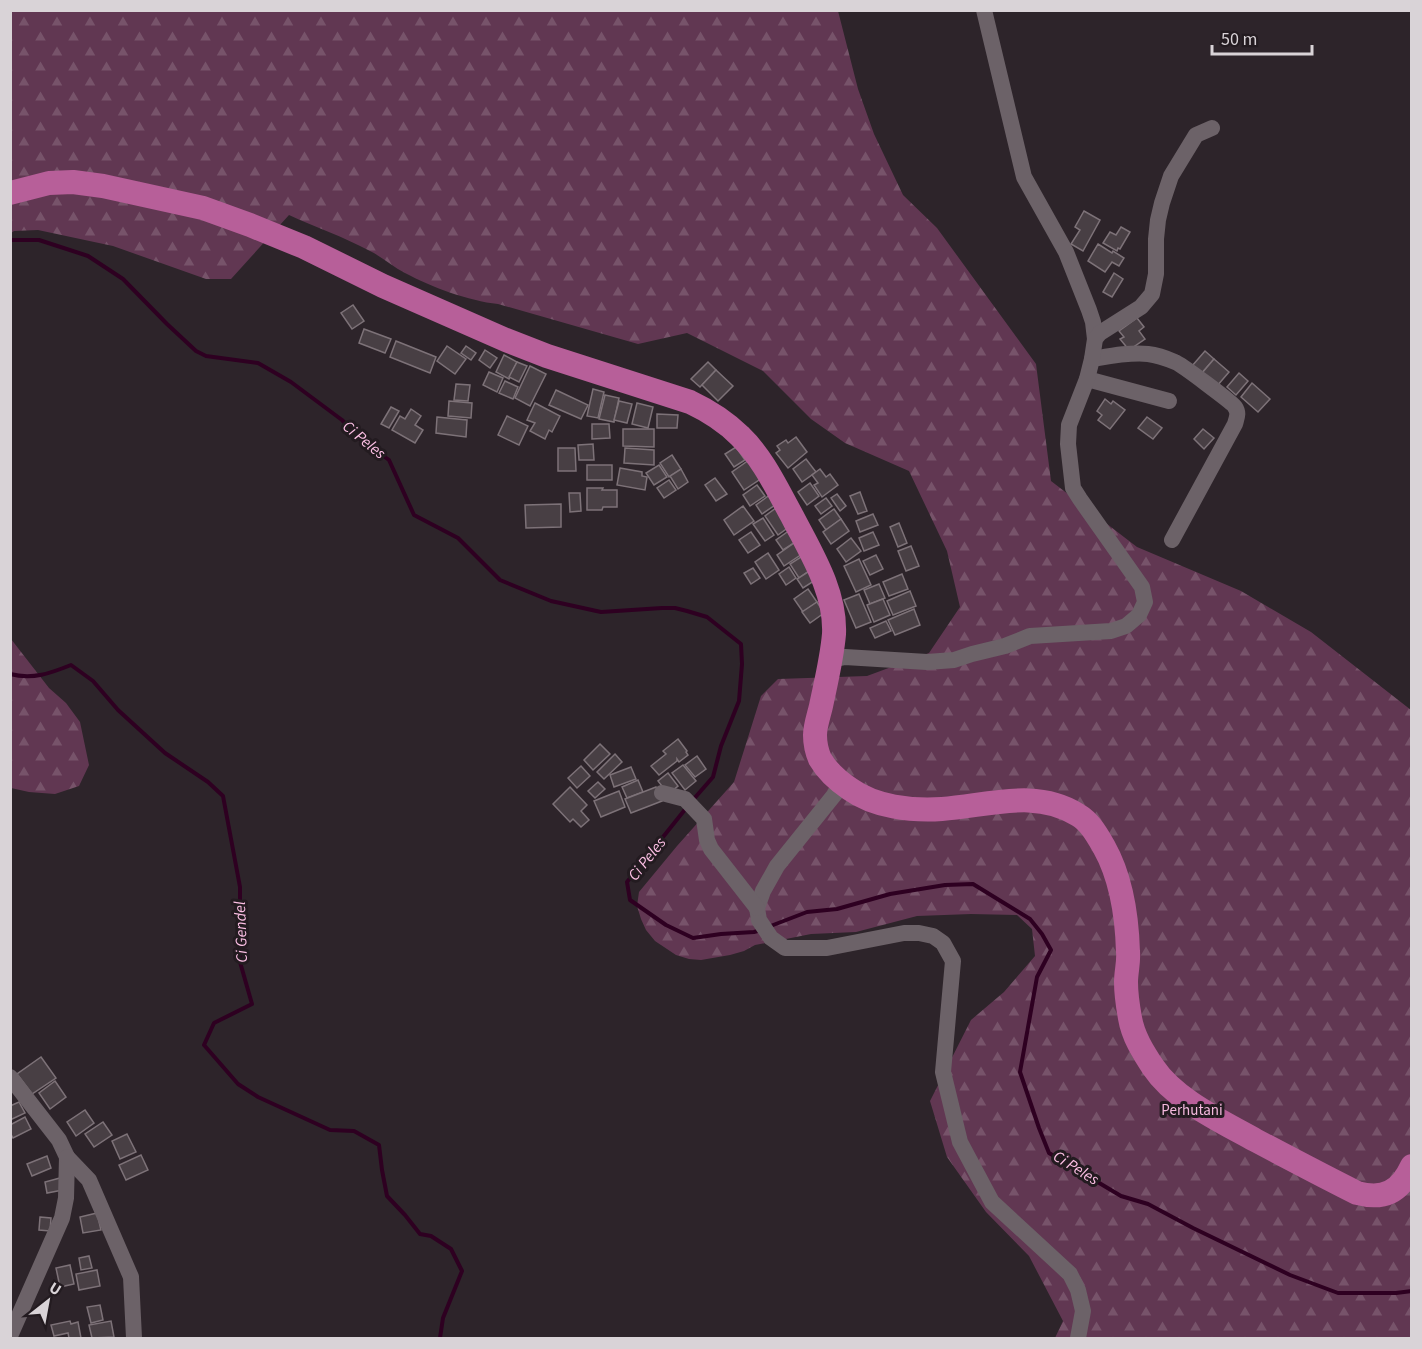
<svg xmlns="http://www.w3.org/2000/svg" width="1422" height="1349" viewBox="0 0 1422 1349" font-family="'Source Sans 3',sans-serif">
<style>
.forest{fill:url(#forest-firs)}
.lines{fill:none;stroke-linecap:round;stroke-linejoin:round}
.stream{stroke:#2e0021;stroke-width:4}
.building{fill:#483f44;stroke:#7d7278;stroke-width:1.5}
.minor{stroke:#6c6268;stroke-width:16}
.highway{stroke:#b75f99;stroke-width:24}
.labels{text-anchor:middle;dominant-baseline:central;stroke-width:6;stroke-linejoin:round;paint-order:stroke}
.park-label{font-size:15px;fill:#f5b9de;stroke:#231b20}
.water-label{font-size:16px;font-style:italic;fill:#fcbfe4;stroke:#231b20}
</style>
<defs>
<pattern id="forest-firs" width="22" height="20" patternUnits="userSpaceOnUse" patternTransform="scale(1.5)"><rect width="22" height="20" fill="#613752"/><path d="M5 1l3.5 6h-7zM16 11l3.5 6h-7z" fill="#77536a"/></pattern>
</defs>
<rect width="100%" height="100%" fill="#2d242a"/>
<g class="forest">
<path d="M11,11H838L858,89L874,134L903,195L937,228L1036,364L1051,481L1137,547L1241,591L1311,632L1411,710V1338H1055L1063,1321L1029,1256L986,1212L947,1157L930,1101L971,1020L1004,992L1035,956L1032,929L1017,915L971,914L917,916L856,932L811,934L755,945L744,951L730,955L701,960L689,959L676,955L655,941L646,930L641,919L637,906L639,892L677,846L734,782L761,696L778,679L867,676L929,653L960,607L947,551L909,471L845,443L811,419L763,371L687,333L638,344L498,304C469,301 431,287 405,273C393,267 382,257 370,251C344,237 315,227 289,215L231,279H206L113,246L38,230L14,231L11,233Z"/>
<polygon points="11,639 49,688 66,703 80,722 89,765 79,786 55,794 29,792 11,788"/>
</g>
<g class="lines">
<g class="stream">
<polyline points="10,240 39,240 88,256 123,279 167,324 196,351 206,356 258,363 291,382 342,420 360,439 389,460 414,515 458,538 500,580 551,601 601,612 662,608 675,608 687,611 707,617 741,644 742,664 739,701 721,746 713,777 692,801"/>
<path d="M10,674C33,680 51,673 71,665L93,681L118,710L165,753L208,782L223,796L240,887V962L252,1004L214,1023L204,1045L238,1084L258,1097L330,1130L354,1131L379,1145L382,1170L387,1196L405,1215L420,1234L431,1236L451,1249L462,1271L443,1318L440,1338"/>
<polyline points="687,807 627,882 630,900 666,925 693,938 721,934 754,932 761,930"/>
<polyline points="768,927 807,912 837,909 890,894 945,885 973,884 1030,919 1042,934 1051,950 1037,977 1020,1072 1039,1128 1049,1153 1121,1196 1148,1204 1193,1228 1290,1275 1338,1293 1396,1293 1412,1291"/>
</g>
</g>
<g class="building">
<polygon points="1084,211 1100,220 1083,251 1071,244 1080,230 1075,227"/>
<polygon points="1121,227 1130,232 1120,249 1118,248 1117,251 1103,243 1110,232 1116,235"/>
<polygon points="1098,244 1112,253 1113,251 1124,258 1119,266 1112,262 1105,272 1088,261"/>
<polygon points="1114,273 1123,279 1112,297 1103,292"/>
<polygon points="353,305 364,321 352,329 341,313"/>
<polygon points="1137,318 1144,327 1139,331 1145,339 1129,350 1120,339 1124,337 1119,331"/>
<polygon points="364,329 391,339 385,353 359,343"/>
<polygon points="396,341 436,357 430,373 390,357"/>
<polygon points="447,346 466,359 455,374 437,361"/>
<polygon points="466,346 476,353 471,360 461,353"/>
<polygon points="485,350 497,358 490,368 479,360"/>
<polygon points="1205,351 1214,359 1201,374 1192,366"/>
<polygon points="504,355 517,362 509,379 496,372"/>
<polygon points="1214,359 1229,372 1217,386 1202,373"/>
<polygon points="517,362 527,366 519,382 509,377"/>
<polygon points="708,362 716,370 700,387 691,379"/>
<polygon points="530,366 546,374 530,406 515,398"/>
<polygon points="716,370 733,386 718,401 702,385"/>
<polygon points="489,372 503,378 497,392 483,385"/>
<polygon points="1239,373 1248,381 1236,395 1227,387"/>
<polygon points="505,381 518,387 513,399 499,393"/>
<polygon points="1252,383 1270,399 1258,412 1241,397"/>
<polygon points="456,384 470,385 468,401 454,400"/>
<polygon points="593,389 604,392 598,418 587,416"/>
<polygon points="556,390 588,405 581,419 549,405"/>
<polygon points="605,395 619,398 614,422 599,419"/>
<polygon points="1105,399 1111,404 1113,401 1125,410 1110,429 1098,420 1102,415 1097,411"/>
<polygon points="449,401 472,403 471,418 448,416"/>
<polygon points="619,401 632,404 627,423 614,420"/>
<polygon points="535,403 560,416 552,432 549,430 545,439 530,431 535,423 527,420"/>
<polygon points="637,403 653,407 648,428 632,424"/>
<polygon points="391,407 399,411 389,428 381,424"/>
<polygon points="411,409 421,416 415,425 423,430 415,443 392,430 400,416 405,419"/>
<polygon points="657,414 678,415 677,428 657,428"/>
<polygon points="507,416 528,426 519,445 498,435"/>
<polygon points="437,417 467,420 466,437 436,433"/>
<polygon points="1147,417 1162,428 1153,439 1138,428"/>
<polygon points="592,424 609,424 610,438 592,439"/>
<polygon points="623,429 654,429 654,447 623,446"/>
<polygon points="1203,429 1214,438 1204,449 1194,439"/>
<polygon points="796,437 807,452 788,468 776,453 780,450 777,446 786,440 788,443"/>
<polygon points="593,444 594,460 579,460 578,445"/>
<polygon points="736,447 745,460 734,467 725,454"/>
<polygon points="558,448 575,448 576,471 558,471"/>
<polygon points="625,448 654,450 654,465 624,463"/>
<polygon points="672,455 681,469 669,477 660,463"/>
<polygon points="806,459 816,472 802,482 793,469"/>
<polygon points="749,460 762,478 744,490 732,472"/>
<rect x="587" y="465" width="25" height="15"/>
<polygon points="659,465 667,477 654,485 646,473"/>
<polygon points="620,468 642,472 642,476 647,477 645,490 617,485"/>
<polygon points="681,469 688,482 678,489 670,476"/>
<polygon points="820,469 826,477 830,474 838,485 822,497 814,485 818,483 812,475"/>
<polygon points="715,478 727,494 716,501 705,485"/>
<polygon points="669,480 676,490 664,498 657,488"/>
<polygon points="810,483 819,496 807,505 798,492"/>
<polygon points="757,485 765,496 750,506 743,495"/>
<polygon points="587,488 603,488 602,490 617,490 617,507 603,507 602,510 587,510"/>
<polygon points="860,492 867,511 858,514 850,496"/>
<polygon points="569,493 580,493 581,511 570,512"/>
<polygon points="771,494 778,503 762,514 756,505"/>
<polygon points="837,494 846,506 840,511 831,498"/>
<polygon points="826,498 832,506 821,514 815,506"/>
<polygon points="561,504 561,527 526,528 525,505"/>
<polygon points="743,506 754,521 734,535 724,520"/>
<polygon points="776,508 789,527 778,535 765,516"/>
<polygon points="834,509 841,519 826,530 819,520"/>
<polygon points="873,514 878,525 860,532 856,521"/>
<polygon points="763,518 774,535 765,541 753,524"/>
<polygon points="841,519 849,531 831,544 823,532"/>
<polygon points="899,523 907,543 898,547 890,527"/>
<polygon points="790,530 797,541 783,550 776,540"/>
<polygon points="751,532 760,545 748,553 739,540"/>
<polygon points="873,532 879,545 864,551 859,538"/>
<polygon points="851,538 861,551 846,562 837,549"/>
<polygon points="797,541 805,552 784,566 777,555"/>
<polygon points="911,546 919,566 906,571 898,551"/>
<polygon points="768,553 779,570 766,579 755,562"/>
<polygon points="804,555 813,568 799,578 790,564"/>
<polygon points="876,555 883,569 870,575 863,561"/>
<polygon points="859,559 871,585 856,592 844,566"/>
<polygon points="789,567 796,578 786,585 779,574"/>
<polygon points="753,568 760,578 751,584 744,573"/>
<polygon points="811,570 817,579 803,588 797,579"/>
<polygon points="902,574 908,589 889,596 883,582"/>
<polygon points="879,584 885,598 870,604 864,590"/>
<polygon points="808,589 817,602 803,612 794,599"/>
<polygon points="910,591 916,606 893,615 887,601"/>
<polygon points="859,594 871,622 856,628 844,600"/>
<polygon points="883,599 890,615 874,622 867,605"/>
<polygon points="817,602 824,613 810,623 802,612"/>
<polygon points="914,609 920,625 895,635 888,620"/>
<polygon points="886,621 891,631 875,638 870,628"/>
<polygon points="678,739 687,751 686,752 688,755 679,762 677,759 677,761 659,775 651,766 666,754 663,751"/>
<polygon points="600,744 610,754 593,770 584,760"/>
<polygon points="615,754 622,762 604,779 597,772"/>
<polygon points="697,756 706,769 695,777 685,765"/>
<polygon points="683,765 696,781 685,790 672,773"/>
<polygon points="581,766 590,776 577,788 568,778"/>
<polygon points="631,767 636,779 614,787 610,775"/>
<polygon points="668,773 678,786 668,794 658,781"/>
<polygon points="638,780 643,792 627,798 622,787"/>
<polygon points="598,782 605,789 595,798 588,791"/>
<polygon points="570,787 587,805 581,811 589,820 581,827 573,819 570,822 553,804"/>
<polygon points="656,787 662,801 631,813 625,799"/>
<polygon points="619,791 625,807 601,817 594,801"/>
<polygon points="41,1057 56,1078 32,1094 17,1074"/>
<polygon points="55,1081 66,1097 50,1109 39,1093"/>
<polygon points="19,1102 25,1113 10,1120 10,1106"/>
<polygon points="85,1110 94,1123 76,1136 67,1122"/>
<polygon points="25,1117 31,1129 13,1138 10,1133 10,1125"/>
<polygon points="103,1122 112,1135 94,1147 85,1134"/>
<polygon points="127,1134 136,1152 120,1159 112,1141"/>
<polygon points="141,1155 148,1170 126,1180 119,1165"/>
<polygon points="47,1156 51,1168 32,1176 27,1164"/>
<polygon points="60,1178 63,1190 47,1193 45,1182"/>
<polygon points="97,1213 101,1230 83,1233 80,1217"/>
<polygon points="40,1217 51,1218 50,1231 39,1230"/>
<polygon points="89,1256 92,1268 81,1270 79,1258"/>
<polygon points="70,1265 74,1284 60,1287 56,1268"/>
<polygon points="97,1270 100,1286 79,1290 76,1274"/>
<polygon points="100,1305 103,1320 91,1323 87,1307"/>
<polygon points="70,1321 71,1324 78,1322 81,1338 69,1338 68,1333 54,1336 51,1325"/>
<polygon points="111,1321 114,1337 92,1338 89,1325"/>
</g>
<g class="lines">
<g class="minor">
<polyline points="984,10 1024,177 1066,252 1089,310 1093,322 1095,339"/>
<path d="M1092,359C1110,356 1130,352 1148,354C1157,355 1168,359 1175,362C1181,364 1233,403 1235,407C1239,413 1237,417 1235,424L1172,540"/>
<polyline points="1087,379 1169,401"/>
<polyline points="831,660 845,657 927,662 954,660 972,654 1005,646 1030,636 1111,631 1126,626 1139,615 1145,602 1142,587 1080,499 1073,488 1068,444 1069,425 1087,379 1092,359 1095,339 1100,333 1141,307 1152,294 1156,274 1156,239 1158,220 1162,203 1171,176 1196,135 1212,128"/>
<polyline points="843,784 777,866 763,891 757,908 759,920 771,938 785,948 827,948 904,933 919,933 933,936 943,943 953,961 943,1072 960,1142 992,1202 1070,1274 1078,1290 1083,1311 1078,1338"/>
<polyline points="662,793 685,799 704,819 707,840 711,849 757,908"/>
<polyline points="10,1077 59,1140 67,1157 66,1198 62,1218 10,1336"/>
<polyline points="67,1157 89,1180 131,1277 134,1338"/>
</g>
<path class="highway" d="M10,193L49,183L73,182L103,186L203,208L250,225L304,247L383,286L506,340L547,356L690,402C709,411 725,421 740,436C763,458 777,489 792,516C811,553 836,592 834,634C832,658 826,682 821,706C819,715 815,726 815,735C815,743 817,752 820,759C827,771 838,781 850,789C875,807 911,811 942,809C987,806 1036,788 1078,815C1090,822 1097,835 1104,847C1122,879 1127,916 1128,952C1129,962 1126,972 1126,982C1126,994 1128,1007 1130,1018C1133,1036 1143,1052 1153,1067C1175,1100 1221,1121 1255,1140C1289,1158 1323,1176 1357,1193C1384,1200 1400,1192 1412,1166"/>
</g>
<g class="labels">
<g class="park-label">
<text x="1192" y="1110">Perhutani</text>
</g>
<g class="water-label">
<text transform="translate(364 440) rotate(39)">Ci Peles</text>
<text transform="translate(647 859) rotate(-52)">Ci Peles</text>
<text transform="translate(241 932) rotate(-92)">Ci Gendel</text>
<text transform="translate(1076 1168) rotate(32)">Ci Peles</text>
</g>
</g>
<rect width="1422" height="1349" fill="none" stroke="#d9d3d7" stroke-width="24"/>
<g transform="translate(48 1301) rotate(31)" stroke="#231b20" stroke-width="4.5" paint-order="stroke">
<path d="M0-4.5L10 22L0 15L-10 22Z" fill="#d9d3d7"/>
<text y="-9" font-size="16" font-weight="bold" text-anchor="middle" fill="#d9d3d7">U</text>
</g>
<path d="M1212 45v9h100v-9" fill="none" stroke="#d9d3d7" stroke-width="3"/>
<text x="1221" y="45" font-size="18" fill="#d9d3d7" stroke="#231b20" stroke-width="4.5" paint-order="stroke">50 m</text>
</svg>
